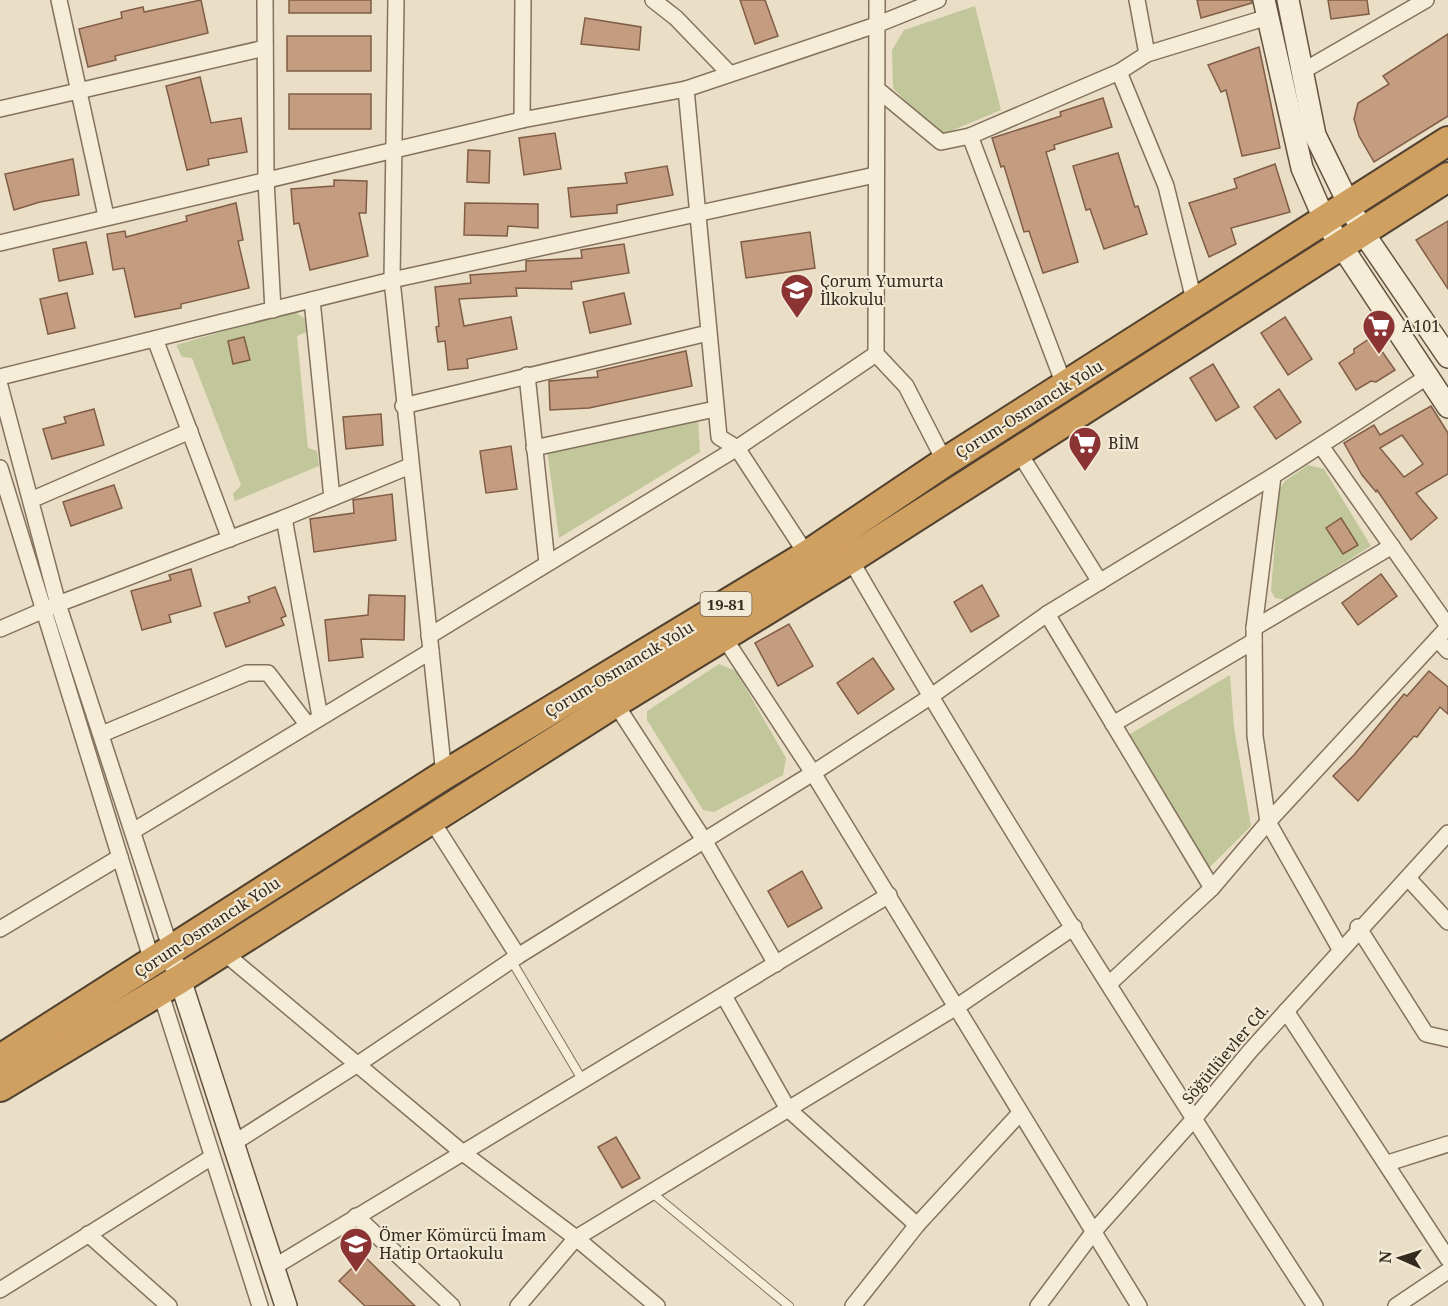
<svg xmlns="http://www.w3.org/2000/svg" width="1448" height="1306" viewBox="0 0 1448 1306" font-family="'Noto Serif',serif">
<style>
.green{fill:#c1c79b}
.building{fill:#c49d80;stroke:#805d46;stroke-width:1.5;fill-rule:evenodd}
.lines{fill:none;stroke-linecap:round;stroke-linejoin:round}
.lane-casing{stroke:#83725e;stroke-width:10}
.street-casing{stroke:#83725e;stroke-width:18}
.secondary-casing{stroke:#655341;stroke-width:24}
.highway-casing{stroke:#514131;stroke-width:32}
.lane{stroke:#f5edd8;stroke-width:8}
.street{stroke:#f5edd8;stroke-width:15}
.secondary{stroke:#f5edd8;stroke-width:21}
.highway{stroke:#d0a060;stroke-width:28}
.labels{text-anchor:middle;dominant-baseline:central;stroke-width:4.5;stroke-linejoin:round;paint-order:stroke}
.shield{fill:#f2ead5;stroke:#6e6456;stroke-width:1.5}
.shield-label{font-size:15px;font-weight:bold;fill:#352a20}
.poi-label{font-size:16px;fill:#352a20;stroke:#f2ead5;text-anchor:start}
.street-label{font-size:16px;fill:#352a20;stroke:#f2ead5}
</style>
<rect width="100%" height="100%" fill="#eadfc6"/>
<g class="green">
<polygon points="975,6 1001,110 939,136 893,88 892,50 904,30"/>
<polygon points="293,311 306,319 309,331 297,336 308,448 317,451 319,466 235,501 233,494 241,485 192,358 182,357 176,345"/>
<polygon points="698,417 700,452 559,538 547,450"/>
<polygon points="1308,465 1324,469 1371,546 1286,600 1275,598 1271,591 1279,490 1285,481"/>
<polygon points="719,664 736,671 786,758 783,775 714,812 703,810 647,720 647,711"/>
<polygon points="1230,675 1234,728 1251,826 1207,870 1125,737"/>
</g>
<g class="building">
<polygon points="201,0 208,33 115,56 116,60 88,67 79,29 122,18 121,12 143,7 144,12"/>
<rect x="289" y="0" width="82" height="13"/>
<polygon points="740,0 765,0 778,36 755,44"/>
<polygon points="1197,0 1251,0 1252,3 1201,18"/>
<polygon points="1328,0 1367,0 1369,14 1331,19"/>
<polygon points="585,18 641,27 639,50 581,44"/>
<polygon points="1448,34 1448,116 1374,162 1359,136 1354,119 1358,103 1389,84 1383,76"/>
<rect x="287" y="36" width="84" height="35"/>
<polygon points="1259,47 1280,148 1242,156 1226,90 1221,92 1208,65"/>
<polygon points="200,77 211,123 241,118 247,152 208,159 209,165 187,170 166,86"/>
<rect x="289" y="94" width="82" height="35"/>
<polygon points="1103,98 1112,127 1054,145 1055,149 1046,152 1078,262 1043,273 1029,231 1024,232 1004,166 1001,167 992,138 1061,116 1060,112"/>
<polygon points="555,133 561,169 524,175 519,138"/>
<polygon points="468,150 490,151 489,183 467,182"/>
<polygon points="1118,153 1135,207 1138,206 1147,234 1104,249 1090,209 1086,210 1073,166"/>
<polygon points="73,159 79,195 40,202 14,210 5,174"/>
<polygon points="1275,164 1290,212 1231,228 1236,244 1209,257 1189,203 1237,188 1234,179"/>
<polygon points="667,166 673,195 617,205 617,213 571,217 568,188 627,183 625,173"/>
<polygon points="334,180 367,181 366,213 359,213 368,256 310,270 299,223 294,224 291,189 334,186"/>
<polygon points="236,203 243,240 238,241 249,288 181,304 181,308 135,317 124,268 113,270 107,234 125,231 126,237 187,221 186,216"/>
<polygon points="465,203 538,204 538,228 508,226 507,236 464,235"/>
<polygon points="1448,221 1448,289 1416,240"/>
<polygon points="810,232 815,268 746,278 741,242"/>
<polygon points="86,242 93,274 59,281 53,249"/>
<polygon points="624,244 629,273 571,282 572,289 516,288 517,296 459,299 464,326 511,317 517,349 467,359 468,368 448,370 445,341 438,342 436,327 439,326 435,287 471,283 470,275 526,271 526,261 582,258 581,250"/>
<polygon points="67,293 75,328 48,334 40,299"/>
<polygon points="624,293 631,324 590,333 583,302"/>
<polygon points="1285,317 1312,359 1288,375 1261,333"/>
<polygon points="244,337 250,360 233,364 228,341"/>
<polygon points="1372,337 1395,370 1376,382 1371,381 1356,390 1339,363 1354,353 1354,349"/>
<polygon points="686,351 692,386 589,408 550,410 549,381 598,377 597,371"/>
<polygon points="1213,364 1239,407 1216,421 1190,378"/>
<polygon points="1279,389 1301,422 1276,439 1254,407"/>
<path d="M1431,406L1448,433V474L1416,493L1437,518L1411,540L1377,490L1376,492L1362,475L1344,443L1374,425L1380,435ZM1402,435L1423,464L1404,477L1380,448Z"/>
<polygon points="94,409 104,445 52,459 43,429 66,423 64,417"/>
<polygon points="381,414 383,445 346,449 343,417"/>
<polygon points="511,446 517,489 486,493 480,451"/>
<polygon points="114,485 122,508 71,526 63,502"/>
<polygon points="392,494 396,540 314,552 310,519 354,513 353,500"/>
<polygon points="1341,518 1358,545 1343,554 1326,528"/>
<polygon points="191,569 201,606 169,615 171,622 142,630 131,591 171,580 169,575"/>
<polygon points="1381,574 1397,596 1358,625 1342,603"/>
<polygon points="982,585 999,616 971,632 954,602"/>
<polygon points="275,587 286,616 281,618 284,625 226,647 214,613 250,602 248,597"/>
<polygon points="369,595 405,596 404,640 361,639 363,657 329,661 325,620 368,615"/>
<polygon points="789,624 813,666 778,686 755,643"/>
<polygon points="873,658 894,689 858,714 837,683"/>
<polygon points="1429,671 1448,687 1448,714 1440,707 1417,737 1414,736 1358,801 1333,776 1354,755 1404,694 1407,696"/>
<polygon points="802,871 822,908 788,927 768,891"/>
<polygon points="616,1137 640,1178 622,1188 598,1147"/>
<polygon points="364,1256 415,1306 365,1306 339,1281"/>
</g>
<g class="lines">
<defs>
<g id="lane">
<polyline points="511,960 583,1081"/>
<polyline points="651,1192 789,1306"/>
</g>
<g id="street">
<polyline points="59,0 106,216"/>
<polyline points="265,0 266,180 273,310"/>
<polyline points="396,0 392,280 444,775"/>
<polyline points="653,0 676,18 729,73"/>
<polyline points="877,0 876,354 906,386 945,462"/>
<polyline points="1137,0 1147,54"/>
<polyline points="1303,71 1426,0"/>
<polyline points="1119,72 1166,186 1195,304"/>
<polyline points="686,89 719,437 737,448 807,555"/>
<polyline points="877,89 941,142 970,136 1119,72 1147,54 1268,17"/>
<polyline points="0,109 265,48"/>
<polyline points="522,120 523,0"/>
<polyline points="970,136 1065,387"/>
<polyline points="0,243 522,120 686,89 876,25 938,0"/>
<polyline points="312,300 332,498"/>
<polyline points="155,339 230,539"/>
<polyline points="527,375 547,563"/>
<polyline points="0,377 392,280 875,175"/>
<polyline points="0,386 58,604 171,950"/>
<polyline points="403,406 708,333"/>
<polyline points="1321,446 1448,626"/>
<polyline points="534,448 715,409"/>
<polyline points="1018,451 1100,582"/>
<polyline points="0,468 152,961"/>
<polyline points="1273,476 1254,628 1255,736 1268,822 1340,949"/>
<polyline points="31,500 190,431"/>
<polyline points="284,518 320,717"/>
<path d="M850,559C997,813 1155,1060 1315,1306"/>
<polyline points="1047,614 1212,888"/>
<polyline points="1254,628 1392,546"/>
<polyline points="0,629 58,604 284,518 410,466"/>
<polyline points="429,636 737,448 876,354"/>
<polyline points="723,636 813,773 1139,1306"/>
<polyline points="1437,639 1448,651"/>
<polyline points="615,703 704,840 776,964"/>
<polyline points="1113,724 1254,641"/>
<polyline points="102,734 247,673 268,673 307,724"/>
<polyline points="432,821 518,956"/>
<polyline points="133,831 431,651"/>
<polyline points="1408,878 1448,922"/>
<polyline points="1358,927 1426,1034 1448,1039"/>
<polyline points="0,929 120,857"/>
<polyline points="222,951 463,1153 576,1238 657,1306"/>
<polyline points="1110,983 1212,888 1268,822 1448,627"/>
<polyline points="160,991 260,1306"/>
<polyline points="724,996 788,1109 917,1225"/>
<polyline points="1286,1011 1448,1259"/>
<polyline points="232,1144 358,1064 518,956 813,773 930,697 1047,614 1273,476 1427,377"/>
<polyline points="1388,1163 1448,1144"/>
<polyline points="356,1216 452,1306"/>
<polyline points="88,1234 169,1306"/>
<polyline points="274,1267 889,895"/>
<polyline points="0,1290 212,1157"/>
<polyline points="518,1306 576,1238 958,1006 1074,927"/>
<polyline points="853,1306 917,1225 1020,1113"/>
<polyline points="1038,1306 1095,1230 1193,1120 1250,1051 1448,833"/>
<polyline points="1396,1306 1448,1271"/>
</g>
<g id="secondary">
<polyline points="1264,0 1302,168 1325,221 1448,407"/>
<polyline points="1288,0 1315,135 1362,231 1448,357"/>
<polyline points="176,967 286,1306"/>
</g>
<g id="highway">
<polyline points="0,1059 444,775 807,555 945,462 1448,141"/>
<polyline points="0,1087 180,979 615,703 850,559 1448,177"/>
</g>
</defs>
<use href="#lane" class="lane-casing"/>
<use href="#street" class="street-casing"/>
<use href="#secondary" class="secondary-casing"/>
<use href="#highway" class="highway-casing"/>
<use href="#lane" class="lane"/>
<use href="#street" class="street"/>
<use href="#secondary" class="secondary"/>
<use href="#highway" class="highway"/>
</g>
<defs>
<symbol id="school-pin" viewBox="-11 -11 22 30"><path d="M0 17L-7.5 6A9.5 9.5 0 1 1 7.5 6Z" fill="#8c3434" stroke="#f2ead5"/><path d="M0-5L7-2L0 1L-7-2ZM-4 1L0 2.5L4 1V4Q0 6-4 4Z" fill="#fff"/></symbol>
<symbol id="supermarket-pin" viewBox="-11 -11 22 30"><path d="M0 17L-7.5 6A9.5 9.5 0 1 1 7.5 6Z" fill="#8c3434" stroke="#f2ead5"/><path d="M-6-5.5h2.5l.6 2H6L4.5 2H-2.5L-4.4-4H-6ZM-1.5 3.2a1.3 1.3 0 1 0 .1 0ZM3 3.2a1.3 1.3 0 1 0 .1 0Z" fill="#fff"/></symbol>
</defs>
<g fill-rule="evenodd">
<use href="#school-pin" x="778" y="271" width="38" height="52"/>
<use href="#supermarket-pin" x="1360" y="307" width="38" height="52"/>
<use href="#supermarket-pin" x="1066" y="424" width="38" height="52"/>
<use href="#school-pin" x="337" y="1225" width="38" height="52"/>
</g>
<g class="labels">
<rect class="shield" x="700.5" y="592" width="51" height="24" rx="4.5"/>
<g class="shield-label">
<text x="726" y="604">19-81</text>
</g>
<g class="poi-label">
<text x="820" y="281">Çorum Yumurta<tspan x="820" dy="18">İlkokulu</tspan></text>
<text x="1402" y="326">A101</text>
<text x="1108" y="443">BİM</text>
<text x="379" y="1235">Ömer Kömürcü İmam<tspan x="379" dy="18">Hatip Ortaokulu</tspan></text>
</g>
<g class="street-label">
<text transform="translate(1029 409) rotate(-32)">Çorum-Osmancık Yolu</text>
<text transform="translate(619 669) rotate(-31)">Çorum-Osmancık Yolu</text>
<text transform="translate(207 927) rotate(-33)">Çorum-Osmancık Yolu</text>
<text transform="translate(1225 1054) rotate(-50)">Söğütlüevler Cd.</text>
</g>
</g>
<g transform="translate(1400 1258) rotate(273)" stroke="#f2ead5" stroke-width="4.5" paint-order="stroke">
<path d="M0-4.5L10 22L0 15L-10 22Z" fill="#352a20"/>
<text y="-9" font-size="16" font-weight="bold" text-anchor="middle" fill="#352a20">N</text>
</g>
</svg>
